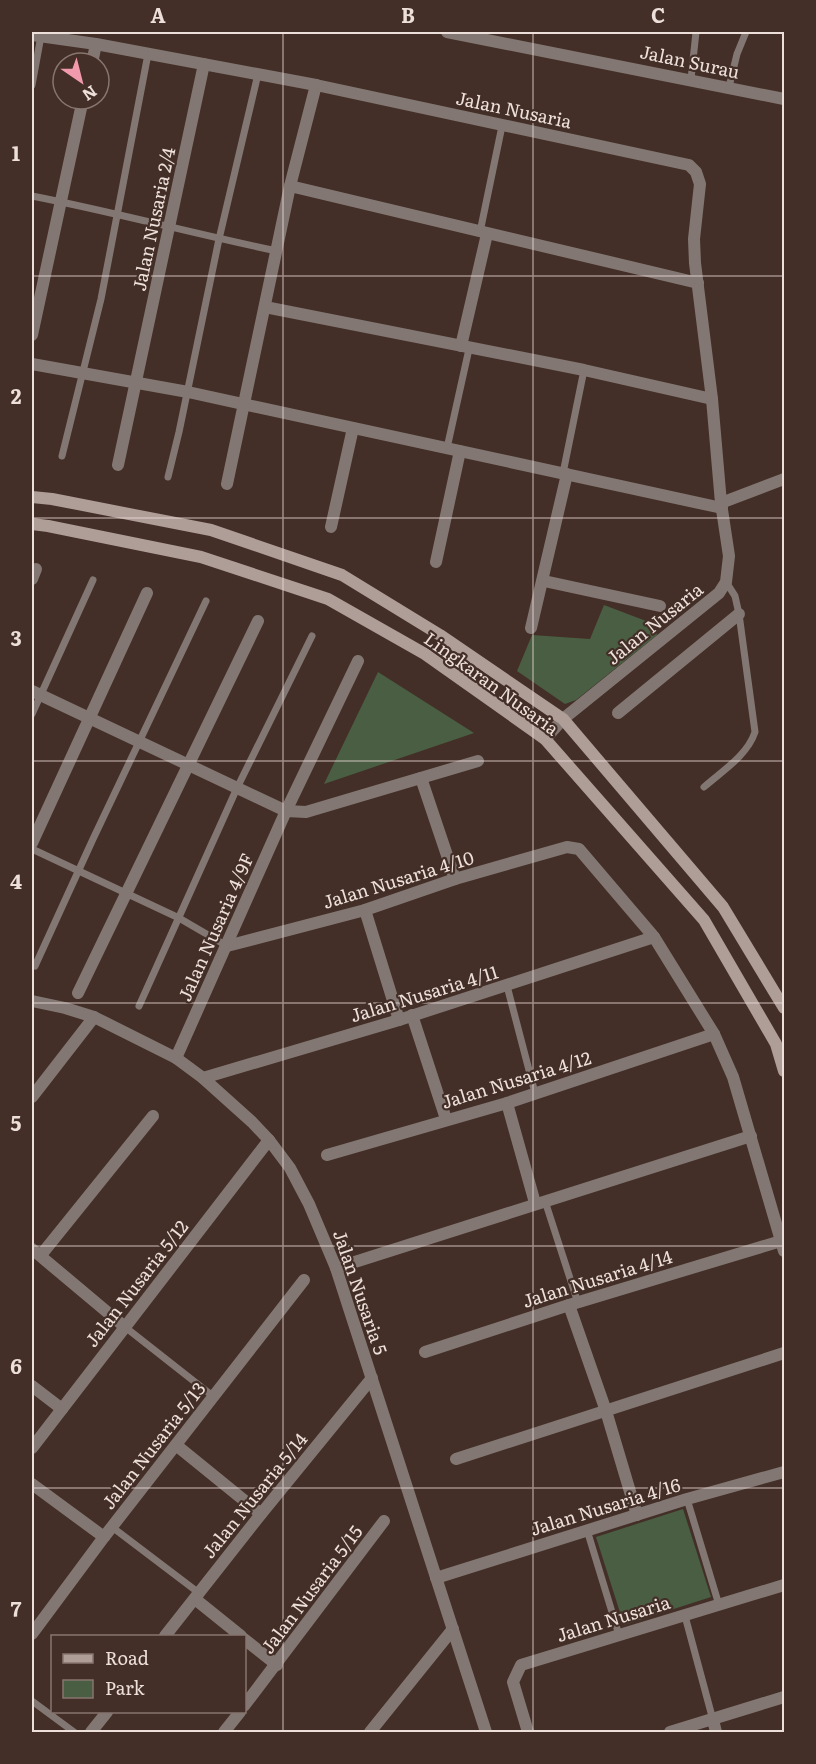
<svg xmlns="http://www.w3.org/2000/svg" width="816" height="1764" viewBox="0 0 816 1764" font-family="Literata,serif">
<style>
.green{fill:#495e42}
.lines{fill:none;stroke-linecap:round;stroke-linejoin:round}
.service{stroke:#837774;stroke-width:7}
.minor{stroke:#837774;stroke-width:12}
.secondary{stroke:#af9d98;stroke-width:12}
.grid{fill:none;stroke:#eddfda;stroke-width:1.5;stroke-opacity:0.55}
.labels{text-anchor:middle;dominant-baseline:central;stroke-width:4.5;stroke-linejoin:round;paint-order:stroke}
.street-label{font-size:18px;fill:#eddfda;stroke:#432f27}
.neatline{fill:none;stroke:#eddfda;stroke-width:2}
.grid-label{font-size:20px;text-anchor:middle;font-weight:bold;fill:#eddfda}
</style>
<rect width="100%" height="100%" fill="#432f27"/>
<g class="green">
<polygon points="604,605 654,624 657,635 576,700 565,704 517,671 532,635 590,639"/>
<polygon points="378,672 474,733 324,784"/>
<polygon points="683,1509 711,1597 624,1625 596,1537"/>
</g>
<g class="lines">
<g class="service">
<polyline points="691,79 696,32"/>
<polyline points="32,85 41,36"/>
<polyline points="729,87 737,54 746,32"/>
<path d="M32,196C114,212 195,234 277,251"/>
<polyline points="480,232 502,126"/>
<polyline points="447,448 469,349"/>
<polyline points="62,456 101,299 148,54"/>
<polyline points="563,473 584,370"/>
<polyline points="168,477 179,432 219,239 258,74"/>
<polyline points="32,714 93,580"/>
<path d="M704,787C722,771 747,756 755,732L739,614L735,596L726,582"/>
<polyline points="32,849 179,918 227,946"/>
<polyline points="35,966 93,839 206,601"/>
<polyline points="507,986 535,1093"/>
<polyline points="139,1006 237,788 312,636"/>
<polyline points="545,1201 578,1303"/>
<polyline points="125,1327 214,1397"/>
<polyline points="687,1499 719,1605"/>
<polyline points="112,1527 199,1593"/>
<polyline points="587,1530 619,1635"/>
<polyline points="685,1616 713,1720"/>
<polyline points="32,1701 74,1732"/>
</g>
<g class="minor">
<polyline points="447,32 784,99"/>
<polyline points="32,35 96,44 316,85"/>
<polyline points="92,63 96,44"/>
<polyline points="290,186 698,283"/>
<polyline points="265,307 584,370 712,399"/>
<polyline points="32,335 83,99"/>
<polyline points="461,346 487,234"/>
<polyline points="32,364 188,392 722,508"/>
<polyline points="118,465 204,64"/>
<polyline points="227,484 290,186 316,85 689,165 696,172 700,184 694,239 695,263 712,399 721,503 729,556 726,582 719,593 563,719 545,739"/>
<polyline points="721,503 784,479"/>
<polyline points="331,527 353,428"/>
<polyline points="436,562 460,451"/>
<polyline points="32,579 36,569"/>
<polyline points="544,581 660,606"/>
<polyline points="531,628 567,474"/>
<polyline points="32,691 286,811 306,812 478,761"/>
<polyline points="618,713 739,614"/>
<polyline points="421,778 455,879"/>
<polyline points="32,843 147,593"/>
<polyline points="365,910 399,1020"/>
<polyline points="227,946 365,910 455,879 567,847 579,849 654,937 714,1034 733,1077 784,1251"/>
<polyline points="78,993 258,621"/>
<polyline points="32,1001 65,1008 94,1017 176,1058 203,1078 252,1122 269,1140 290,1168 309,1204 336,1268 486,1732"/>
<polyline points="412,1015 446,1119"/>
<polyline points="176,1058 286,811 358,661"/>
<polyline points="203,1078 399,1020 654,937"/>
<polyline points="32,1097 94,1017"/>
<polyline points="507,1103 535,1203"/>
<polyline points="327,1155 507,1103 714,1034"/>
<polyline points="32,1249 125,1327"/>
<polyline points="41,1255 153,1116"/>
<polyline points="336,1268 751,1136"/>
<polyline points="569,1305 606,1411 637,1515"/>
<polyline points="425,1352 569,1305 781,1241"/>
<polyline points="32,1386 62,1409"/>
<polyline points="176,1445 261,1514"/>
<polyline points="32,1448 269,1140"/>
<polyline points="456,1459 784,1353"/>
<polyline points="32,1484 104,1537"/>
<polyline points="436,1578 687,1499 784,1472"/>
<polyline points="195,1599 241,1636"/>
<polyline points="32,1634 104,1537 304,1280"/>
<polyline points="165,1636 261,1514 372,1378"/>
<polyline points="244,1639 277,1665"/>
<polyline points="244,1706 384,1521"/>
<polyline points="713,1720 716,1732"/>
<polyline points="91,1732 107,1712"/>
<polyline points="224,1732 240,1712"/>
<polyline points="370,1732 453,1629"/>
<polyline points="528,1732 513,1682 521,1665 784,1585"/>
<polyline points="670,1732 784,1697"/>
</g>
<g class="secondary">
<polyline points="32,497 52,499 211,530 342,575 440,635 563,719 723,907 784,1008"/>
<polyline points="32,524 48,526 201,557 328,599 425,654 545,739 704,920 776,1044 784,1071"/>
</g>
</g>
<path class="grid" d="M283,32V1732M533,32V1732M32,276H784M32,518H784M32,761H784M32,1003H784M32,1246H784M32,1488H784"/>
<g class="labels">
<g class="street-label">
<text transform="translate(690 61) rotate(12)">Jalan Surau</text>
<text transform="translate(514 109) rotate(12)">Jalan Nusaria</text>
<text transform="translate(153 219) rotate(-78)">Jalan Nusaria 2/4</text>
<text transform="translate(654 623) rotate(-39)">Jalan Nusaria</text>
<text transform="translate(492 683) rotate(36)">Lingkaran Nusaria</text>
<text transform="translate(398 879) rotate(-17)">Jalan Nusaria 4/10</text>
<text transform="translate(215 927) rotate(-66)">Jalan Nusaria 4/9F</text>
<text transform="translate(424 993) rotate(-17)">Jalan Nusaria 4/11</text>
<text transform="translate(516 1079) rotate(-17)">Jalan Nusaria 4/12</text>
<text transform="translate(597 1278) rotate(-17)">Jalan Nusaria 4/14</text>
<text transform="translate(136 1283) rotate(-52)">Jalan Nusaria 5/12</text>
<text transform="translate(361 1292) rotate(71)">Jalan Nusaria 5</text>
<text transform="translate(153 1445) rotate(-52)">Jalan Nusaria 5/13</text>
<text transform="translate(254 1495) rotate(-51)">Jalan Nusaria 5/14</text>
<text transform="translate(605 1506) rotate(-17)">Jalan Nusaria 4/16</text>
<text transform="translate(311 1589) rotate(-53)">Jalan Nusaria 5/15</text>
<text transform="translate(613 1618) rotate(-17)">Jalan Nusaria</text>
</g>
</g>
<rect width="816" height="1764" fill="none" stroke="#432f27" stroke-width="66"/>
<rect x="51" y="1635" width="195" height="78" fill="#432f27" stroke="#87756f" stroke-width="1.5"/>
<rect x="63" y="1654" width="30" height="9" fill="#af9d98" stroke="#87756f" stroke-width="1.5"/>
<text x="105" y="1665" font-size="18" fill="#eddfda">Road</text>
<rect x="63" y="1680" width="30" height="18" fill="#495e42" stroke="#87756f" stroke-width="1.5"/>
<text x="105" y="1695" font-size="18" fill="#eddfda">Park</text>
<g transform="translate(81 81) rotate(145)"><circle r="28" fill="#432f27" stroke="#87756f" stroke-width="1.5"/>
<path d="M0-4.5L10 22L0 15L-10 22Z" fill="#f29aad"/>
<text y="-9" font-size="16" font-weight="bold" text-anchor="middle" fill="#eddfda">N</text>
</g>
<rect x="33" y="33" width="750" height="1698" class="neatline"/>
<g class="grid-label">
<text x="158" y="23">A</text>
<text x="408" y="23">B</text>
<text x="658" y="23">C</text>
<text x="16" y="161">1</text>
<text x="16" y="404">2</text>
<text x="16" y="646">3</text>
<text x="16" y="889">4</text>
<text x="16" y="1131">5</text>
<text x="16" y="1374">6</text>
<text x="16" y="1617">7</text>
</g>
</svg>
